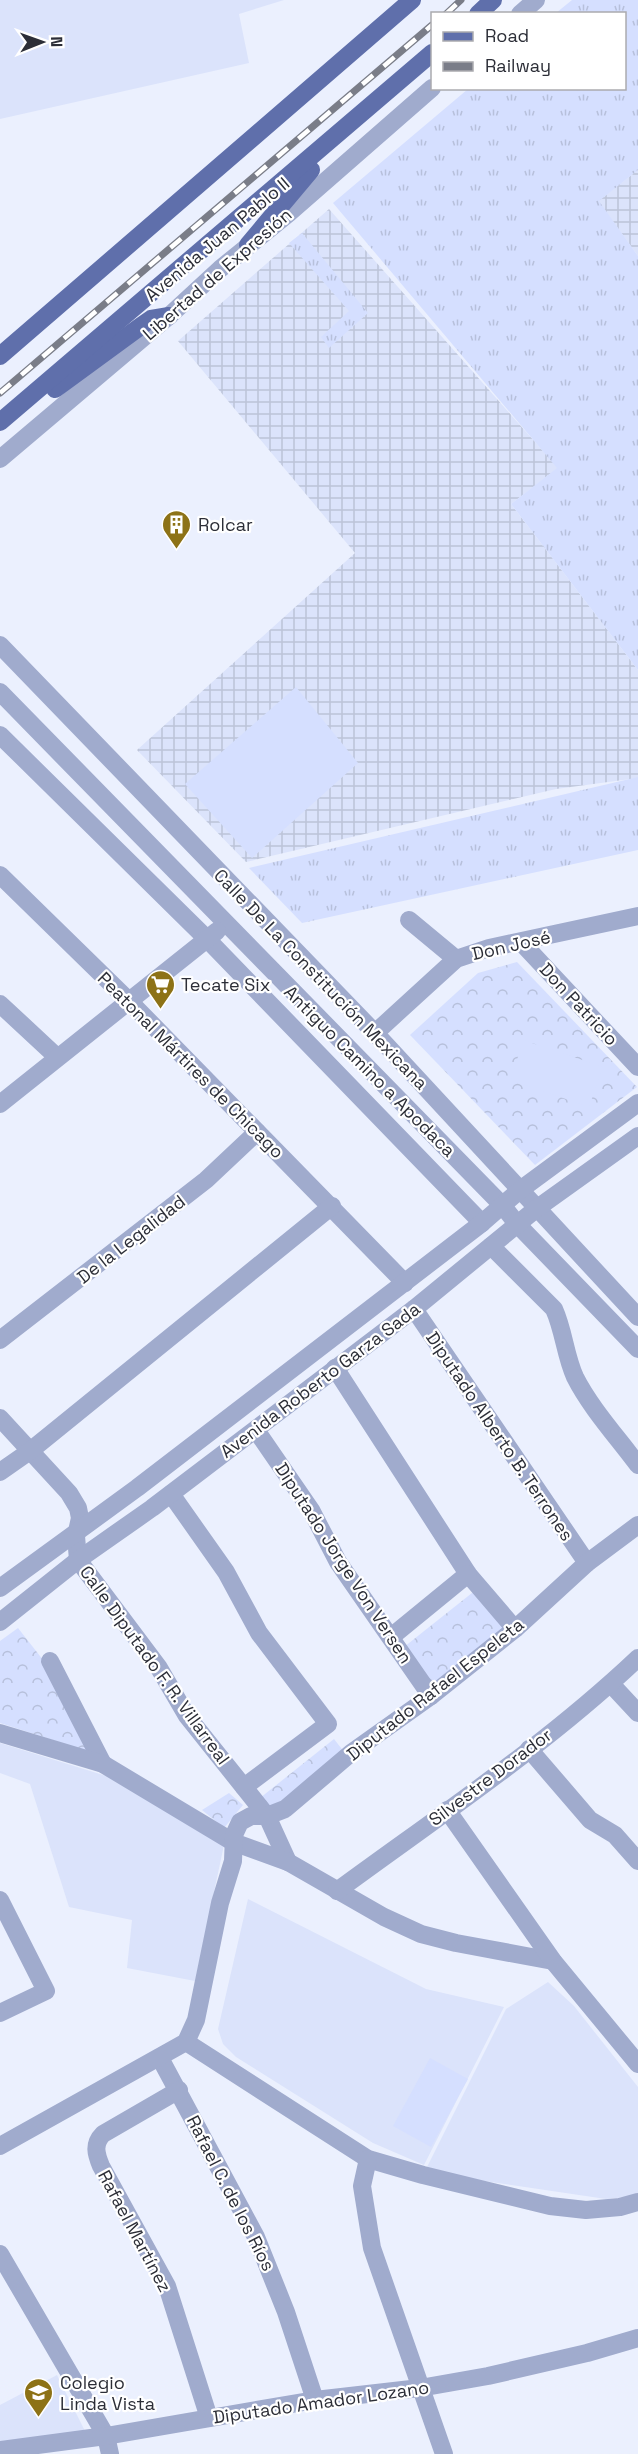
<svg xmlns="http://www.w3.org/2000/svg" width="638" height="2454" viewBox="0 0 638 2454" font-family="'Space Grotesk',sans-serif">
<style>
.built{fill:#dbe3fb}
.industrial{fill:url(#industrial-grid)}
.grass{fill:url(#grass-tufts)}
.forest{fill:url(#forest-crowns)}
.garden{fill:#d5dfff}
.lines{fill:none;stroke-linecap:round;stroke-linejoin:round}
.minor{stroke:#a0abcd;stroke-width:18}
.major{stroke:#5f6fab;stroke-width:18}
.rail-casing{stroke:#7a7d88;stroke-width:7}
.rail{stroke:#fff;stroke-width:4.5;stroke-dasharray:14;stroke-linecap:butt}
.labels{text-anchor:middle;dominant-baseline:central;stroke-width:4.5;stroke-linejoin:round;paint-order:stroke}
.street-label{font-size:18px;fill:#2c2e37;stroke:#fff}
.poi-label{font-size:18px;fill:#2c2e37;stroke:#fff;text-anchor:start}
</style>
<defs>
<pattern id="industrial-grid" width="8" height="8" patternUnits="userSpaceOnUse" patternTransform="scale(1.5)"><rect width="8" height="8" fill="#dbe3fb"/><path d="M0 4h8M4 0v8" fill="none" stroke="#bcc3d8"/></pattern>
<pattern id="grass-tufts" width="24" height="20" patternUnits="userSpaceOnUse" patternTransform="scale(1.5)"><rect width="24" height="20" fill="#d5dfff"/><path d="M3 7l-1-3M5 7V3M7 7l1-3M15 17l-1-3M17 17v-4M19 17l1-3" fill="none" stroke="#b7c0db"/></pattern>
<pattern id="forest-crowns" width="20" height="18" patternUnits="userSpaceOnUse" patternTransform="scale(1.5)"><rect width="20" height="18" fill="#d5dfff"/><path d="M2 6a3 3 0 1 1 6 0M12 15a3 3 0 1 1 6 0" fill="none" stroke="#b7c0db"/></pattern>
</defs>
<rect width="100%" height="100%" fill="#ebf0fe"/>
<g class="built">
<polygon points="0,0 284,0 239,14 249,63 0,119"/>
<polygon points="0,1743 116,1779 224,1845 195,1981 127,1968 132,1920 69,1907 30,1784 0,1773"/>
<polygon points="248,1899 426,1989 504,2007 424,2165 373,2143 236,2057 223,2044 218,2029"/>
<polygon points="548,1982 574,2006 638,2087 638,2196 606,2199 484,2181 426,2169 506,2009"/>
<polygon points="57,2375 85,2431 0,2448 0,2405"/>
</g>
<g class="industrial">
<polygon points="638,170 638,256 598,201"/>
<polygon points="329,209 558,468 511,504 638,670 638,778 556,789 246,862 137,750 355,553 178,341"/>
</g>
<g class="grass">
<polygon points="572,0 638,0 638,170 599,201 638,256 638,670 511,504 557,468 333,203 468,89 624,88 624,14 556,13"/>
<polygon points="302,233 368,313 329,348 321,337 349,311 289,243"/>
<polygon points="638,777 638,850 302,923 249,868"/>
</g>
<g class="forest">
<polygon points="517,962 637,1087 535,1165 410,1035 478,973"/>
<polygon points="477,1589 510,1631 435,1689 404,1647"/>
<polygon points="18,1628 47,1665 90,1752 0,1723 0,1641"/>
<polygon points="334,1739 345,1753 270,1810 260,1798"/>
<polygon points="229,1793 243,1805 224,1828 202,1810"/>
</g>
<g class="garden">
<polygon points="296,687 358,763 252,858 185,784"/>
<polygon points="523,1040 603,1067 589,1107 511,1080"/>
<polygon points="430,2058 468,2079 431,2147 393,2126"/>
</g>
<g class="lines">
<g class="minor">
<polyline points="520,14 536,0"/>
<polyline points="0,459 169,316 220,269 289,213 432,88"/>
<polyline points="0,645 375,1033 638,1317"/>
<polyline points="0,692 503,1206 517,1224 638,1349"/>
<polyline points="0,735 206,938 482,1223"/>
<polyline points="0,875 130,1002 405,1283"/>
<polyline points="409,920 456,959"/>
<polyline points="521,942 638,1067"/>
<polyline points="0,1004 57,1057"/>
<polyline points="375,1033 456,959 489,948 638,916"/>
<polyline points="0,1104 217,931"/>
<path d="M491,1246L554,1309C564,1331 565,1355 575,1377C590,1407 618,1438 638,1465"/>
<polyline points="414,1309 587,1563"/>
<polyline points="0,1340 206,1180 257,1132"/>
<polyline points="335,1368 468,1574 515,1629"/>
<polyline points="0,1418 69,1493 78,1508 80,1518 76,1536 78,1560 159,1668 187,1716 267,1816 288,1862"/>
<polyline points="256,1430 311,1510 338,1562 431,1696"/>
<polyline points="0,1472 30,1451 332,1206"/>
<polyline points="171,1494 226,1572 259,1633 328,1724 244,1787"/>
<polyline points="0,1588 137,1488 482,1223 520,1190 638,1103"/>
<polyline points="0,1622 78,1560 152,1508 414,1309 536,1209 638,1136"/>
<polyline points="391,1637 468,1574"/>
<polyline points="50,1661 103,1764"/>
<polyline points="611,1684 638,1713"/>
<polyline points="0,1733 103,1764 233,1842 288,1862 384,1917 421,1934 456,1943 553,1961"/>
<polyline points="529,1749 590,1820 615,1835 638,1861"/>
<polyline points="447,1810 553,1961 638,2064"/>
<path d="M337,1891C439,1816 546,1745 638,1658"/>
<polyline points="0,1900 46,1991 0,2013"/>
<polyline points="186,2042 368,2159 423,2175 550,2206 586,2210 620,2207 638,2202"/>
<polyline points="160,2058 256,2237 286,2312 315,2400"/>
<path d="M179,2090L103,2134C93,2144 96,2154 101,2166L167,2286L209,2418"/>
<polyline points="0,2146 186,2042 196,2020 220,1903 233,1861 234,1835 240,1822 251,1816 267,1816 285,1809 351,1753 431,1696 515,1629 587,1563 638,1525"/>
<polyline points="368,2159 362,2186 372,2248 444,2454"/>
<polyline points="0,2254 106,2436 110,2454"/>
<polyline points="0,2450 106,2436 315,2400 420,2388 488,2376 587,2353 638,2338"/>
</g>
<g class="major">
<polyline points="478,14 493,0"/>
<polyline points="248,245 311,170"/>
<polyline points="0,356 412,0"/>
<polyline points="55,389 141,326 151,319 169,316"/>
<polyline points="0,422 432,53"/>
</g>
<defs>
<g id="rail">
<polyline points="446,14 461,0"/>
<polyline points="0,393 432,25"/>
</g>
</defs>
<use href="#rail" class="rail-casing"/>
<use href="#rail" class="rail"/>
</g>
<defs>
<symbol id="building-pin" viewBox="-11 -11 22 30"><path d="M0 17L-7.5 6A9.5 9.5 0 1 1 7.5 6Z" fill="#8d7216" stroke="#fff"/><path d="M-4-6H4V6H1V3H-1V6H-4ZM-2.5-4.3h1.7v1.8h-1.7ZM.8-4.3h1.7v1.8H.8ZM-2.5-1h1.7V.8h-1.7ZM.8-1h1.7V.8H.8Z" fill="#fff"/></symbol>
<symbol id="supermarket-pin" viewBox="-11 -11 22 30"><path d="M0 17L-7.5 6A9.5 9.5 0 1 1 7.5 6Z" fill="#8d7216" stroke="#fff"/><path d="M-6-5.5h2.5l.6 2H6L4.5 2H-2.5L-4.4-4H-6ZM-1.5 3.2a1.3 1.3 0 1 0 .1 0ZM3 3.2a1.3 1.3 0 1 0 .1 0Z" fill="#fff"/></symbol>
<symbol id="school-pin" viewBox="-11 -11 22 30"><path d="M0 17L-7.5 6A9.5 9.5 0 1 1 7.5 6Z" fill="#8d7216" stroke="#fff"/><path d="M0-5L7-2L0 1L-7-2ZM-4 1L0 2.5L4 1V4Q0 6-4 4Z" fill="#fff"/></symbol>
</defs>
<g fill-rule="evenodd">
<use href="#building-pin" x="160" y="508" width="33" height="45"/>
<use href="#supermarket-pin" x="144" y="968" width="33" height="45"/>
<use href="#school-pin" x="22" y="2376" width="33" height="45"/>
</g>
<g class="labels">
<g class="street-label">
<text transform="translate(217 239) rotate(-40)">Avenida Juan Pablo II</text>
<text transform="translate(217 274) rotate(-41)">Libertad de Expresión</text>
<text transform="translate(511 945) rotate(-13)">Don José</text>
<text transform="translate(321 979) rotate(46)">Calle De La Constitución Mexicana</text>
<text transform="translate(579 1004) rotate(47)">Don Patricio</text>
<text transform="translate(191 1065) rotate(45)">Peatonal Mártires de Chicago</text>
<text transform="translate(370 1071) rotate(45)">Antiguo Camino a Apodaca</text>
<text transform="translate(131 1239) rotate(-38)">De la Legalidad</text>
<text transform="translate(320 1380) rotate(-37)">Avenida Roberto Garza Sada</text>
<text transform="translate(500 1436) rotate(56)">Diputado Alberto B. Terrones</text>
<text transform="translate(344 1563) rotate(57)">Diputado Jorge Von Versen</text>
<text transform="translate(155 1665) rotate(54)">Calle Diputado F. R. Villarreal</text>
<text transform="translate(435 1689) rotate(-38)">Diputado Rafael Espeleta</text>
<text transform="translate(490 1777) rotate(-37)">Silvestre Dorador</text>
<text transform="translate(231 2193) rotate(63)">Rafael C. de los Ríos</text>
<text transform="translate(135 2231) rotate(62)">Rafael Martínez</text>
<text transform="translate(321 2402) rotate(-8)">Diputado Amador Lozano</text>
</g>
<g class="poi-label">
<text x="198" y="524">Rolcar</text>
<text x="181" y="984">Tecate Six</text>
<text x="60" y="2382">Colegio<tspan x="60" dy="21">Linda Vista</tspan></text>
</g>
</g>
<rect x="431" y="12" width="195" height="78" fill="#ffffff" stroke="#ababaf" stroke-width="1.5"/>
<rect x="443" y="32" width="30" height="9" fill="#5f6fab" stroke="#ababaf" stroke-width="1.5"/>
<text x="485" y="42" font-size="18" fill="#2c2e37">Road</text>
<rect x="443" y="62" width="30" height="9" fill="#7a7d88" stroke="#ababaf" stroke-width="1.5"/>
<text x="485" y="72" font-size="18" fill="#2c2e37">Railway</text>
<g transform="translate(42 42) rotate(89)" stroke="#ffffff" stroke-width="4.5" paint-order="stroke">
<path d="M0-4.5L10 22L0 15L-10 22Z" fill="#2c2e37"/>
<text y="-9" font-size="16" font-weight="bold" text-anchor="middle" fill="#2c2e37">N</text>
</g>
</svg>
